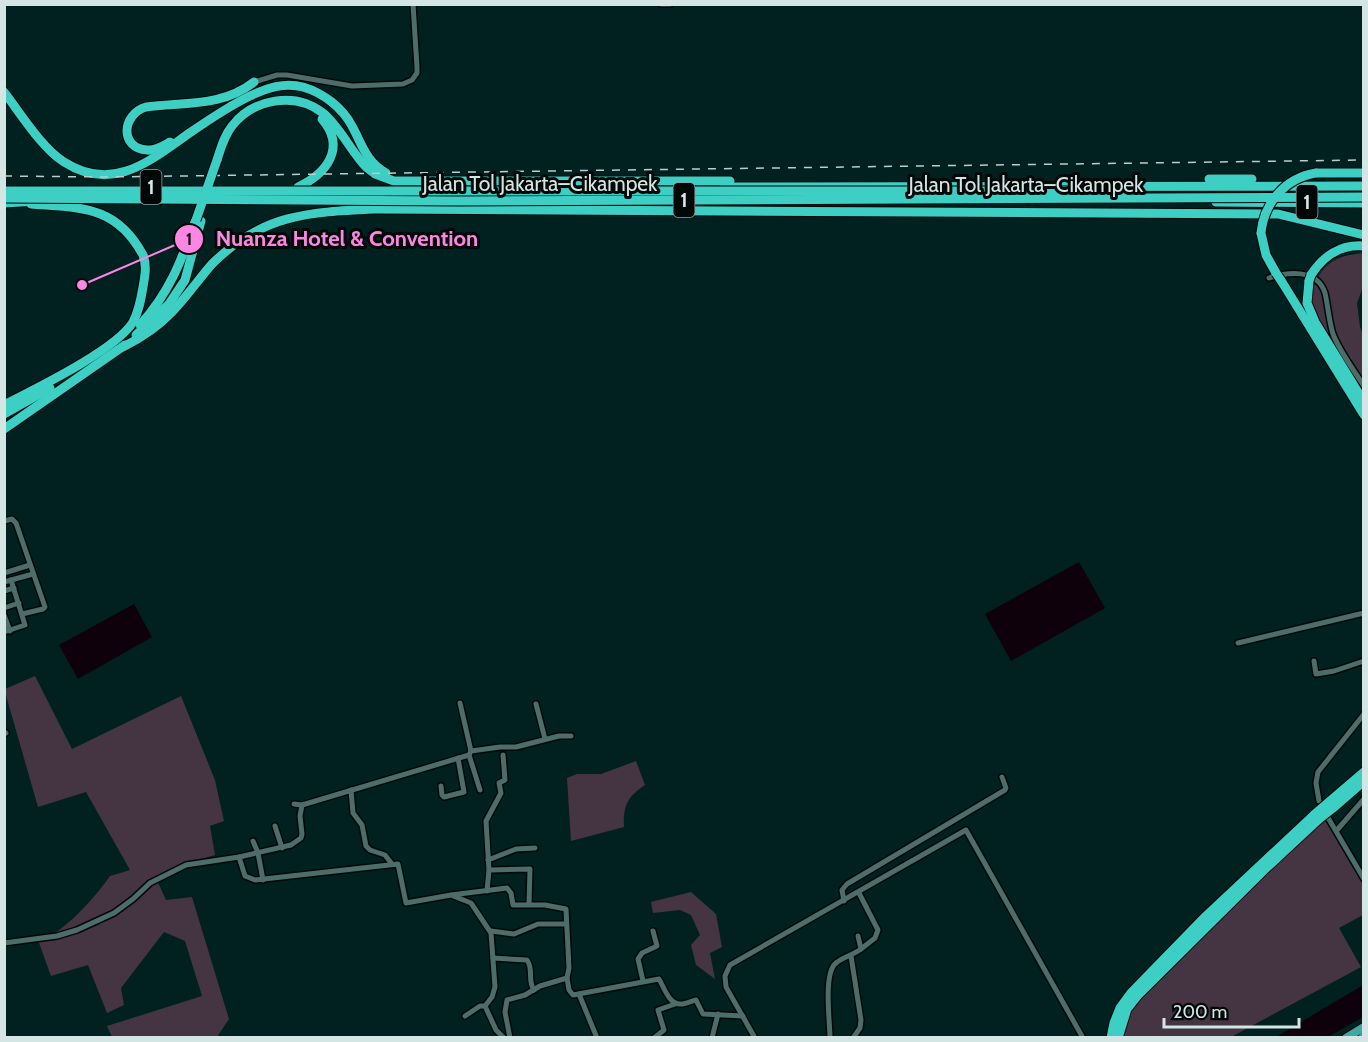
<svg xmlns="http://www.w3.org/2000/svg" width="1368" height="1042" viewBox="0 0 1368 1042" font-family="Cabin,sans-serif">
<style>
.green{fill:#453441}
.water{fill:#0f010b}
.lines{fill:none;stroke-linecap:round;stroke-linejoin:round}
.river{stroke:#0f010b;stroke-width:8}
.street-casing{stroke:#000908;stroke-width:8}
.primary-casing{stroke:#000908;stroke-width:10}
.highway-casing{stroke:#000908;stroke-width:11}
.street{stroke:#4c6d6a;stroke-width:5}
.primary{stroke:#43a7a0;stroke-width:8}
.highway{stroke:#3dcec4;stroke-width:9}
.rail{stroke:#bacecc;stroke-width:1.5;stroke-dasharray:8 8;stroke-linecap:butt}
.highway-bridge-casing{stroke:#000908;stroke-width:11;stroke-linecap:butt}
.highway-bridge{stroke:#3dcec4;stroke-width:9}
.labels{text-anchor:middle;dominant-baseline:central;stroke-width:6;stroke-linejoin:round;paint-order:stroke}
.shield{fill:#010807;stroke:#95a3a2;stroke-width:1.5}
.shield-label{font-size:20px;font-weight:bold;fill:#d4e6e4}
.street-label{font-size:21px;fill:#d4e6e4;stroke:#010807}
.leader{fill:none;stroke:#fd86e2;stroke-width:2}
.callout-dot{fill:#fd86e2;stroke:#010807;stroke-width:2}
.mark-label{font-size:18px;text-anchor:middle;font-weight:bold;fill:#111}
.callout-label{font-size:22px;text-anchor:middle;font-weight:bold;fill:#fd86e2;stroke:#010807;stroke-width:6;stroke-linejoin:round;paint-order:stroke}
</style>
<rect width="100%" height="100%" fill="#00211f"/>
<g class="green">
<path d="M1363,253V287L1357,303L1360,327L1363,335V396C1348,371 1316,329 1312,301C1311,290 1316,279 1322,271C1333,257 1347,255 1363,253Z"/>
<path d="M35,676L72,749L181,696L215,780L224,821L210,826L215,855L185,864L156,878L166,900L192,897L229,1019L217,1037H112L107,1026L202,996L185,941L164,932L121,988L124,1005L107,1013L88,965L51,976L38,940C62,936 96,896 110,876L130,870L86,792L38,807L5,692V689Z"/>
<path d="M636,761L645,785C627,797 623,806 624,827L571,841L567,778L577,774H601Z"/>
<polygon points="1326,813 1363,879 1363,915 1339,928 1361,967 1231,1037 1118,1038 1127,1009"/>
<polygon points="691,892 716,914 722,947 710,953 715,979 696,965 691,945 700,935 691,915 680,910 653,913 651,902"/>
</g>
<g class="water">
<polygon points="1079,562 1105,608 1011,661 985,614"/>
<polygon points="134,604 152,637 78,679 59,645"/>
<polygon points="1363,985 1363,1017 1328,1037 1276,1037"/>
</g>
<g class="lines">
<polyline class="river" points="1303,1038 1364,1002"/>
<defs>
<g id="street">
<polyline points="661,4 670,4"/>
<polyline points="254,82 277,75 287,75 352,86 403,84 412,80 417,73 417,67 413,4"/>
<path d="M1269,278C1287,272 1317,268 1325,293C1328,306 1329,321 1333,334C1340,352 1353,369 1364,386"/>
<polyline points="4,521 12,519 16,523 45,607 43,609 22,614"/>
<polyline points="4,573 30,565"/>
<polyline points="4,582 33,574"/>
<polyline points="4,591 14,588"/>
<polyline points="4,608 19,603"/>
<polyline points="4,615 10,631"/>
<polyline points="4,632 25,625 11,580"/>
<polyline points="1238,643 1364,613"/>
<polyline points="1314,661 1316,674 1334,671 1364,661"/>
<polyline points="460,703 471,751"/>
<polyline points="536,704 545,739"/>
<polyline points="4,734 6,733"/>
<polyline points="469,755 480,790"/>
<polyline points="441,786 442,795 444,797 464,792 458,758"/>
<polyline points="351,790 353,813 362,825 366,846 370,850 385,855 392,864"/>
<polyline points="1319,801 1316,783 1318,772 1364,714"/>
<polyline points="294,804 302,805 469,755 471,751 500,747 516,747 559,736 571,736"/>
<polyline points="1327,816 1364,879"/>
<polyline points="275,826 282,848"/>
<polyline points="1337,830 1364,799"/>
<polyline points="253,841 258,853 263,880"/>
<path d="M239,857L245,876L255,880L398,864L406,903L451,895L507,888L511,893L513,905H545L566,909L569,968L567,978L569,990L573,995L659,979C664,987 669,1005 681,1004C686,1004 691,1001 696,1000L703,1014L743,1016"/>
<polyline points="488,860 516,849 535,848"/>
<polyline points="489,870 530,869 529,904"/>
<polyline points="487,891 489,870 486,821 501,793 499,783 505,780 503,755"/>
<polyline points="859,893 878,930 875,938 861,949"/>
<polyline points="451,895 471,903 491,933 495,987 492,997 485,1006"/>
<polyline points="844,901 842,890 847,884 1005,790 1006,788 1002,777"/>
<polyline points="491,931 514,934 538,924 566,924"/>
<polyline points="4,943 57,936 77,930 114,913 133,899 150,883 186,865 239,857 291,845 301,838 302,834 300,816 302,805"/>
<polyline points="851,956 861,1020 860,1028 853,1038"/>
<path d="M493,958L527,960C534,969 527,980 534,990"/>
<polyline points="643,981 638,959 642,953 657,946 653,931"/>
<polyline points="579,994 597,1038"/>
<polyline points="465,1016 480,1006 485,1006 496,1030 504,1038"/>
<polyline points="510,1038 505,1012 507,1000 525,995 540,986 567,978"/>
<polyline points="654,1038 664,1030 658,1010 675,1004"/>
<polyline points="712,1038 718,1014"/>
<polyline points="755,1038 726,987 725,976 730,965 966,830 1083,1038"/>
<path d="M830,1038C830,1022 823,973 836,963C843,957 853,955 861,949L858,936"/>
</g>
<g id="primary">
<polyline points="1346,1038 1364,1027"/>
<polyline points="1362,1038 1364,1036"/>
</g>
<g id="highway">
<path d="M4,92C21,114 41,147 64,162C114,194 152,159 191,132C210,119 229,106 250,96C267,88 284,82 303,87C323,93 342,107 352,126C362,144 366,162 386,173"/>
<path d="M170,142C163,146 155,151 147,150C119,148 122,114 146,107C184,102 222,107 254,82"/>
<path d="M217,160C221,148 224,136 232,126C253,99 295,91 323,113C340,127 350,150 366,167L375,174L394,181H730"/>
<polyline points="1316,173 1364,173"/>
<polyline points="1209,179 1252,179"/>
<path d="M298,187C326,174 347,148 322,119"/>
<polyline points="724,187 1364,186"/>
<polyline points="1216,202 1364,203"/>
<polyline points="4,203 38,201"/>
<polyline points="1261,233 1266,255 1276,273"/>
<path d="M1311,275C1323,256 1341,244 1364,246"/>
<polyline points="1309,281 1307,303 1315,322 1364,402"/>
<polyline points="1282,282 1364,415"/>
<path d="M140,325C169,293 181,262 195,222"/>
<polyline points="136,335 169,304 185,280 201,221"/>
<path d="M123,347C141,338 157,328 171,313C186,298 198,280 212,264C262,214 309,212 376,209L1278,214L1364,235"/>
<path d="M4,405C35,389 116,350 133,322C139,311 141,299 143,287C145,276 147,265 143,255C116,205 81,208 31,204"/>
<polyline points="4,414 50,388"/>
<polyline points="4,429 125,345"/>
<polyline points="1329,802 1364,772"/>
<polyline points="1333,808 1364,781"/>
<polyline points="1111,1038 1114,1023 1120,1008 1131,993 1206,916 1315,814"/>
<polyline points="1118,1038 1127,1009 1138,995 1263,871 1319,819"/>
</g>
</defs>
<use href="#street" class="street-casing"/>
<use href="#primary" class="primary-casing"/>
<use href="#highway" class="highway-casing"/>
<use href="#street" class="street"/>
<use href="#primary" class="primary"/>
<use href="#highway" class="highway"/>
<polyline class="rail" points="4,176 105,177 1364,160"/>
<defs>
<g id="highway-bridge">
<polyline points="4,191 1124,191"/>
<polyline points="4,198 459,201 1364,197"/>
<polyline points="196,220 217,160"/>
<path d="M1261,233C1264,203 1285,178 1316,173"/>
<polyline points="1276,273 1282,282"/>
<polyline points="1309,281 1311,275"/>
<polyline points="1315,814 1329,802"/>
<polyline points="1319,819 1333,808"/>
</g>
</defs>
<use href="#highway-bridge" class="highway-bridge-casing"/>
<use href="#highway-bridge" class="highway-bridge"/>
</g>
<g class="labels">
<g class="shield">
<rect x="140.5" y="170" width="21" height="34" rx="4.5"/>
<rect x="673.5" y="183" width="21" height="34" rx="4.5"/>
<rect x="1296.5" y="185" width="21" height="34" rx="4.5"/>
</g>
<g class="shield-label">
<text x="151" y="187">1</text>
<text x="684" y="200">1</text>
<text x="1307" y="202">1</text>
</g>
<g class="street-label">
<text x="540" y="183">Jalan Tol Jakarta–Cikampek</text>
<text x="1026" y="184">Jalan Tol Jakarta–Cikampek</text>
</g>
</g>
<path class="leader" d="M82 285L189 239"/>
<g class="callout-dot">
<circle cx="82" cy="285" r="6"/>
<circle cx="189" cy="239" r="15"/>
</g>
<g class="mark-label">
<text x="189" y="245">1</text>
</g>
<g class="callout-label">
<text x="347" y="246">Nuanza Hotel &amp; Convention</text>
</g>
<rect width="1368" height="1042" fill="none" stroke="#d4e6e4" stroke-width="12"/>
<path d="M1164 1018v9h135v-9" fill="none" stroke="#d4e6e4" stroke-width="3"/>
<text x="1173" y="1018" font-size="18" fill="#d4e6e4" stroke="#010807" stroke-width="4.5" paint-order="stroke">200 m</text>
</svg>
